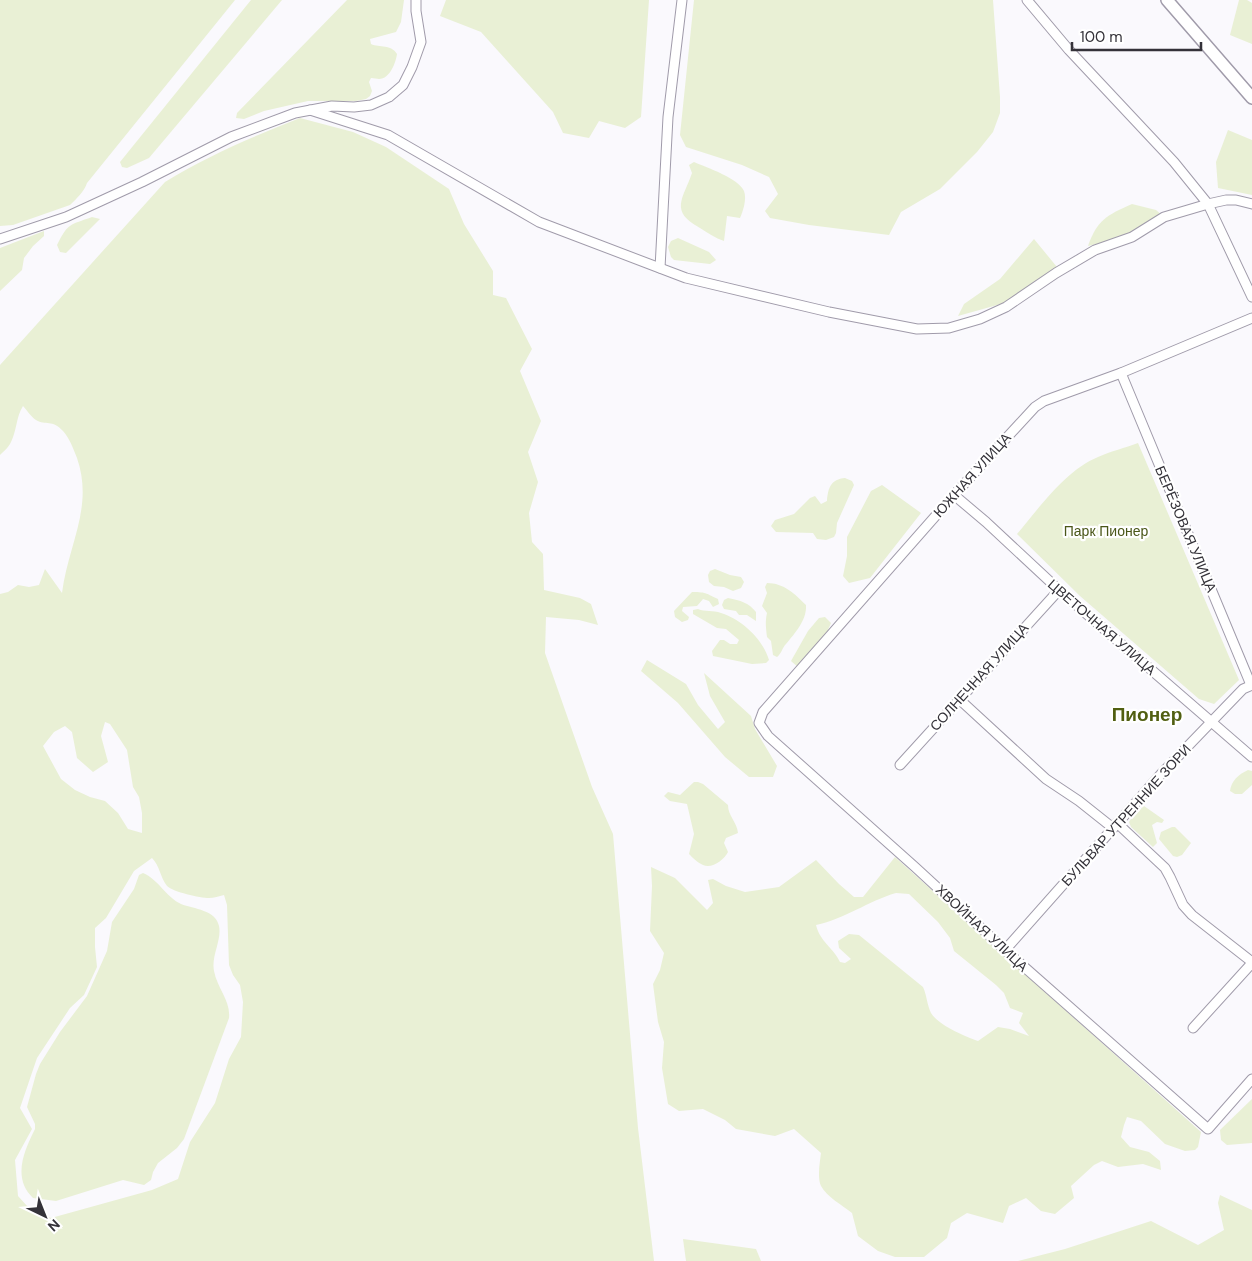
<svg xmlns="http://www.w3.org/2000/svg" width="1252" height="1261" viewBox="0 0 1252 1261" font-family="'DM Sans',sans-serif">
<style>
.green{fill:#e9f0d5;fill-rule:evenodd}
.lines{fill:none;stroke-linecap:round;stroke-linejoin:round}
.minor-casing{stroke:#a09baa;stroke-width:11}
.secondary-casing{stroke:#a09baa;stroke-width:14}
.minor{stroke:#fff;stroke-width:9}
.secondary{stroke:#fff;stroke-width:11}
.labels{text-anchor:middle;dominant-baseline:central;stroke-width:4.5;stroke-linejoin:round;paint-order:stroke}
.street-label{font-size:14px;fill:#343239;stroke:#fff}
.park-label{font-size:14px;fill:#4b5719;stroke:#fff}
.district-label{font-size:19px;font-weight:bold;fill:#515f11;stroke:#fff}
</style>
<rect width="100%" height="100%" fill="#faf9fd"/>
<g class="green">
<path d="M0,0H235L87,183C84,192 77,198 70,205L13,225L0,226Z"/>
<polygon points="251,0 282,0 149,158 127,168 122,167 120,162"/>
<path d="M347,0H404L401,22L396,32L370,39L371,44C380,48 391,44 397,54C396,62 390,79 379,79C377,79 374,78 371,78L369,82L372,91L370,96L366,99L356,101H308L264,111L244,119L236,118L237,113Z"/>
<polygon points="446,0 649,0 641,117 625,128 599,121 589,138 563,133 553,112 481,32 440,16"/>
<polygon points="694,0 993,0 1000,97 1000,113 993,132 977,152 940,189 901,212 889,235 809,225 770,218 765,211 778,194 769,177 742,165 686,147 680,135"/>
<polygon points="1239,0 1247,0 1252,3 1252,44 1230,35"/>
<path d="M300,118L353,132L386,147L449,189L464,224L493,271V295L506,298L532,349L520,371L541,421L528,452L538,482L529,513L532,542L543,554L544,590L580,598L591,604L598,625L579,620L546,617L545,653L592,787L613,834L638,1128L654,1261H0V594L8,592L18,585L29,587L39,585L45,569L62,593C68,545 94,507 77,458C73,448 70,439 63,431C52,419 46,426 36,420C31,417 27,410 23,406C16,417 17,430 11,442C9,447 4,451 0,455V365L165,182C207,156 254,136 300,118ZM105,722L110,724L127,750L133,787L139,797L142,813V833L128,829L118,813L105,801L90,797L75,790L61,779L43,746L54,732L65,726L72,732L77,758L93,772L108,762L101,736ZM152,858C160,866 160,877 167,886C173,892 200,898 209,898C214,898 219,896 224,895L227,905L229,965L233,975L240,985L243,1002L241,1037L229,1059L215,1103L190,1142L178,1179L152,1190L51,1218L28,1207L18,1196L15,1160L32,1129L20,1108L37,1058L70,1008L84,995L97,967L95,947V928L106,918L134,871Z"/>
<polygon points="1228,130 1252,140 1252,195 1218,188 1216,162"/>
<path d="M694,162C708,168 738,178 744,191C747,199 743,211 740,218L727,216L724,241C715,238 708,233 700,228C669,211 683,199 692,173L689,165Z"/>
<path d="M1132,204L1156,210L1163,216L1131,236L1088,246C1097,220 1107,215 1132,204Z"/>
<path d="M92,217L100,219L66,253L60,252L57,245C68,223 70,225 92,217Z"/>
<polygon points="44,231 44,236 33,246 24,258 22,270 0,291 0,248"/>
<polygon points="678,238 709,252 716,260 710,264 674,260 671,257 668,247 671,241"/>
<polygon points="1034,239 1057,267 1008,302 958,316 964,304 1000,279"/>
<path d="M1138,443L1239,680L1214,704L1199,699L1080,596L1017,534C1039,508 1066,470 1098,457C1111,451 1125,448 1138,443Z"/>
<path d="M845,478L852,481L854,485L837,523L836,533L834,537L826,540L817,539L813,533L776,532L771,526L775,520L794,514L810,498L815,496L821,504L827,501C828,488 831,479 845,478Z"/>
<polygon points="882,485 921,513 870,578 849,583 843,576 847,556 847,537 871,491"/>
<polygon points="715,569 730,575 741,577 744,582 741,588 733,591 724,587 714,586 709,582 708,575 710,571"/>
<path d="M767,583C784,583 795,594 806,605C807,620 795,633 786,644C782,648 782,653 777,657L773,655L771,641L767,637C766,628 765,622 767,613L762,606L767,593L765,587Z"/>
<path d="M692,592C708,592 706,594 718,599L719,604L713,607L709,601L703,599L697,606L683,607L682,611L689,617L688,620L682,622L675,617L674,611Z"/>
<path d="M728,598C741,601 748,602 756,612V621L747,615H739L736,611L724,609L722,605L724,600Z"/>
<path d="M698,609C705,612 713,610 721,613C741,619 763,639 769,660L766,663L752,664L713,656L712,651L720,640H724L730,644H737L739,640L726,629L717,628L693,614V610Z"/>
<polygon points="825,617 831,623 827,632 799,668 791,661 808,631 819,618"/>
<polygon points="647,660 686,684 698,705 718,729 725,722 710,696 704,673 751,716 755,729 777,766 773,777 749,777 725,757 678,703 641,671"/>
<path d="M1248,770L1252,771V785L1242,794H1235L1230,791C1231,781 1239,774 1248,770Z"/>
<path d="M694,782H698L703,784L728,805C728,816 737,822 738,833L726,838L724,843L728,852C724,860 712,869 703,865C698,863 693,858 689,854L694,834L687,804L670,801L664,796L668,792L680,795Z"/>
<polygon points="1144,806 1164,820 1162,823 1157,822 1152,825 1157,843 1153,847 1131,827 1129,822 1133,816"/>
<polygon points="1172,827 1175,827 1191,843 1182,855 1177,857 1173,856 1159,839 1161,832"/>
<path d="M895,857L1201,1132L1198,1147L1195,1150L1185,1151L1165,1144L1141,1121L1127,1117L1124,1125L1121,1137L1130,1147L1149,1152L1160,1161L1161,1170L1143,1164L1118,1167L1102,1161L1094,1165L1071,1186L1074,1198L1055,1214L1041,1211L1026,1198L1009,1206L1003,1223L967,1213L951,1223L947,1238L924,1257H895L878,1251L858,1236L852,1213C842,1205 827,1197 821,1186C817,1177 820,1162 821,1153L794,1129L775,1136L736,1129L725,1120L703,1109L679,1111L668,1104L662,1068L664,1042L658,1022L653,984L660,970L664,953L650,931L652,886L651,867L675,878L707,910L713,903L708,880L713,879L726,886L745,892L779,887L816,860L839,884L854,897H863ZM896,893L909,894L938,922L950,938L954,951L996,985L1004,993L1010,1008L1023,1013L1019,1023L1029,1036L1010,1029L998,1027L978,1041C966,1037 938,1025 931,1013C927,1005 927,996 923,987L859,935L849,934L838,941L839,948L851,959L845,963L840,962C833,947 820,942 816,925C845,919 868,901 896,893Z"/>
<path d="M143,873C158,879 166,897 181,904C194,909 216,910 219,926C222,940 211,956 214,971C217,988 231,1001 229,1018L184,1139L177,1148L158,1163L153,1172L151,1180L144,1185L123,1180L56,1201L33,1198C12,1178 24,1151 35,1129V1124L27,1107L36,1074L40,1064L60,1032L87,996L107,951L112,922L134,889L139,875Z"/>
<polygon points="1252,1099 1252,1143 1227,1145 1221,1140 1220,1130"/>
<polygon points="1220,1195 1252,1210 1252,1261 1018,1261 1065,1249 1151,1221 1198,1245 1224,1230 1218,1203"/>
<polygon points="683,1239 756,1249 761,1261 686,1261"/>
</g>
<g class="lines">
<defs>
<g id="minor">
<polyline points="1027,0 1069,50 1174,162 1208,204 1252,297"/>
<polyline points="310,110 388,135 539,222 686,278 829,312 917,329 949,328 980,319 1006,307 1056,273 1095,250 1132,237 1164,217 1208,204 1226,200 1236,200 1252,204"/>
<polyline points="0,239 66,217 142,182 231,137 295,113 332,106 354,107 371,105 389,97 403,85 412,67 421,42 416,11 416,0"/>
<polyline points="660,268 668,117 682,0"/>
<polyline points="1252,318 1121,373 1044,401 1035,407 954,495 763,712 759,723 768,736 915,867 1005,950 1208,1129 1252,1079"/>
<polyline points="1121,373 1251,685"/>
<polyline points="954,495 986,522 1059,590 1252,757"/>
<polyline points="959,699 1046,779 1079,801 1113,828"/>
<polyline points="900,765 1059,590"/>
<polyline points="1117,823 1165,868 1170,877 1183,905 1192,915 1252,962"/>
<polyline points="1005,950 1162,773 1243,689 1252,685"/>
<polyline points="1193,1028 1252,963"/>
</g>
<polyline id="secondary" points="1167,0 1252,98"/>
</defs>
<use href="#minor" class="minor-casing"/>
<use href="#secondary" class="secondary-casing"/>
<use href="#minor" class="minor"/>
<use href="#secondary" class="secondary"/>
</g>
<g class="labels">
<g class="street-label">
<text transform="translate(972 475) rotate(-48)">ЮЖНАЯ УЛИЦА</text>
<text transform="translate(1186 529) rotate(67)">БЕРЁЗОВАЯ УЛИЦА</text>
<text transform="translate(1102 627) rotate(41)">ЦВЕТОЧНАЯ УЛИЦА</text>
<text transform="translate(979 677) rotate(-48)">СОЛНЕЧНАЯ УЛИЦА</text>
<text transform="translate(1126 815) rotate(-48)">БУЛЬВАР УТРЕННИЕ ЗОРИ</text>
<text transform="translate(982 928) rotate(43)">ХВОЙНАЯ УЛИЦА</text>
</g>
<g class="park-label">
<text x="1106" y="531">Парк Пионер</text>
</g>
<g class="district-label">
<text x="1147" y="714">Пионер</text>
</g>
</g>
<g transform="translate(45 1216) rotate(137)" stroke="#ffffff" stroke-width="4" paint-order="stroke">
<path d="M0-4L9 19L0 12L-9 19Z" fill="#343239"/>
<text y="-8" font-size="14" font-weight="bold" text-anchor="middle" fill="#343239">N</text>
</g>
<path d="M1072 42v8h129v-8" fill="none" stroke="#343239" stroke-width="2.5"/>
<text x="1080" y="42" font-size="15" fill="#343239" stroke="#ffffff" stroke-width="4" paint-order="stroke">100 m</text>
</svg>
